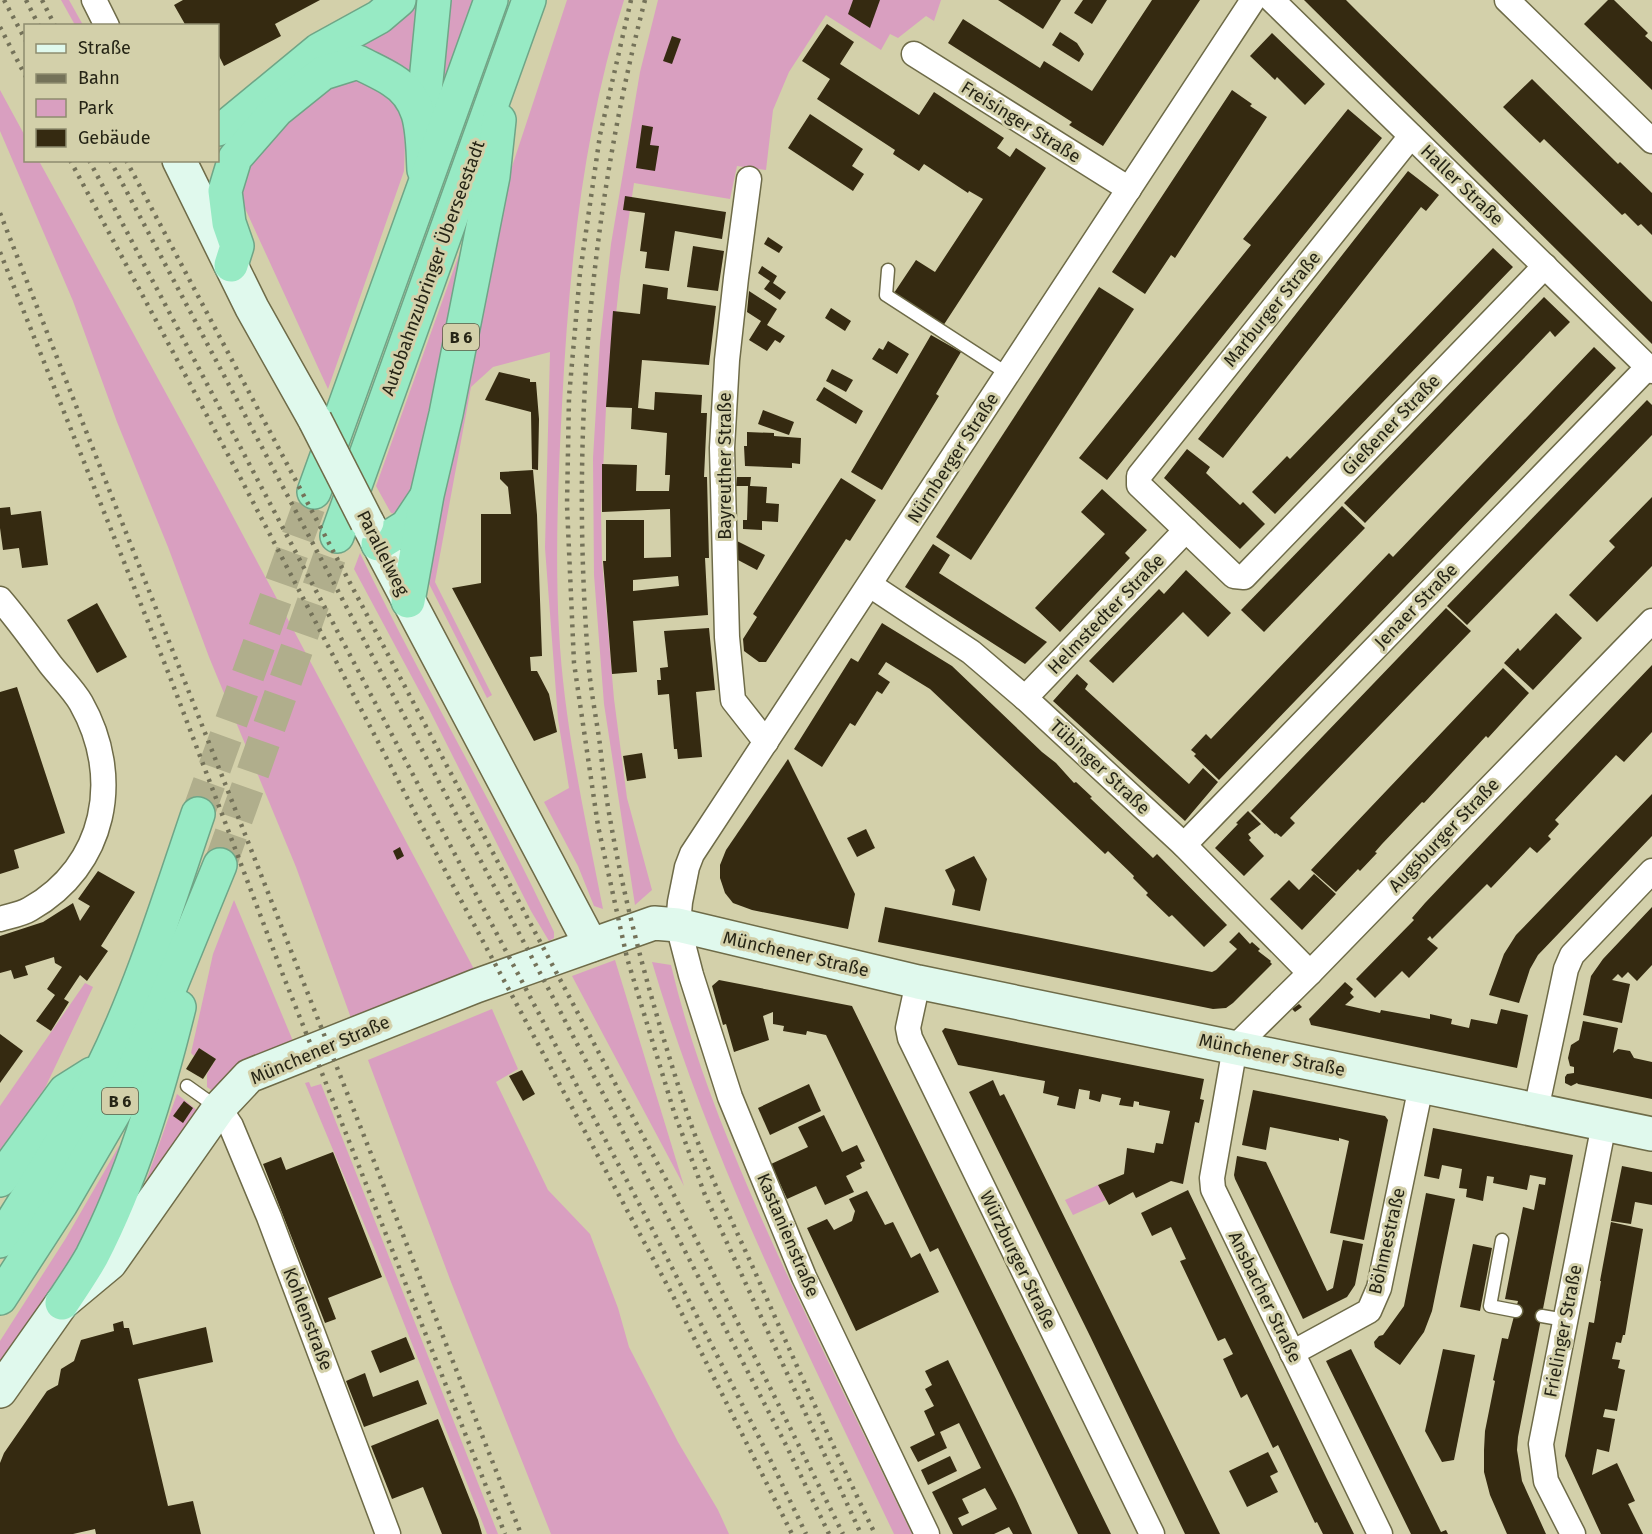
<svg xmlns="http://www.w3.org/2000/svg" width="1652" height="1534" viewBox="0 0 1652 1534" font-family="'Fira Sans',sans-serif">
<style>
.green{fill:#d99fc0}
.building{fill:#352a11;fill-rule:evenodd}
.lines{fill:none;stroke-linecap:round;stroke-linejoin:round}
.highway-tunnel{stroke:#b0ae8c;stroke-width:33;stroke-dasharray:33 16;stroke-linecap:butt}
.lane-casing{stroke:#6e6b48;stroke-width:15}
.street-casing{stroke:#6e6b48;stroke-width:27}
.secondary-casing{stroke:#6e6b48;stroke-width:36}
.highway-casing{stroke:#6fa587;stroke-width:36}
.lane{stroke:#fff;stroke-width:12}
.street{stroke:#fff;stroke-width:24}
.secondary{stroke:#e0f9ed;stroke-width:33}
.highway{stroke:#97eac4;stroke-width:33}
.rail{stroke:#747259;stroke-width:4.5;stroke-dasharray:3 6;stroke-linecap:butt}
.secondary-bridge-casing{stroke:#6e6b48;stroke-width:36;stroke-linecap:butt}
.secondary-bridge{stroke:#e0f9ed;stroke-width:33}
.labels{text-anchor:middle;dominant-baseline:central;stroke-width:6;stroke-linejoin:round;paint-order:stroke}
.shield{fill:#d3d0aa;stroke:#5a5842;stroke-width:1.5}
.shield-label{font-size:16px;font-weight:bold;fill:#262516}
.street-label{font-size:18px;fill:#262516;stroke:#d3d0aa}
</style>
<rect width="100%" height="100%" fill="#d3d0aa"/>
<g class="green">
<polygon points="61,0 69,0 83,25 75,25"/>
<polygon points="416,0 424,0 416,82 342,53 396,17"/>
<polygon points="443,0 475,0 439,101"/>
<path d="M567,0H624C583,132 569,268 562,405C558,481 555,556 559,631C564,725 585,817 603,909L594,906L578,866L544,802L569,788L558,719L545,548L550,352L493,367L471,387L435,582L492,695L487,698L425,576L503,194Z"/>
<polygon points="658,0 941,0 934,21 926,16 898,38 890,34 881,50 826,15 789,72 773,110 766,170 737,166 730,199 634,183 620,277 606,408 601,513 602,560 614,699 627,798 652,890 635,905 604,704 594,575 593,458 600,342 611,244 640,72"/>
<path d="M362,78C369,82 377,84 383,89C409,108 405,142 404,171L328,389L243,204L239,181L249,155L318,86Z"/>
<polygon points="0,90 25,136 26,160 39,161 56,192 220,492 475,971 351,1018 296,867 209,657 168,547 117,422 73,301 0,131"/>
<polygon points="471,221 418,488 397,514 391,513 376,486"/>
<path d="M360,553C421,681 494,803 554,932V938L549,941L531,911L428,707L354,569Z"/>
<polygon points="234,900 293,1041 252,1057 216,1093 207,1087 207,1074 216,1059 199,1048 194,1056 191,1053 213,954"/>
<polygon points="615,960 684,1186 572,976"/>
<path d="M652,962L671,965C692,1054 726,1138 763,1222C810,1327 862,1430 912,1534H894C805,1347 711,1162 652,962Z"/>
<polygon points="85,983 93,987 45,1088 0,1150 0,1106"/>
<polygon points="492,1009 518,1069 496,1082 548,1190 590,1234 618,1308 629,1347 678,1442 718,1510 729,1534 551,1534 451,1282 368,1060"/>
<polygon points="309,1082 311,1087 321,1084 498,1534 487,1534 375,1250 305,1083"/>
<polygon points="177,1094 199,1112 146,1185 145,1184"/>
<polygon points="119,1146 122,1146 78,1257 0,1370 0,1341 66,1238"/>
<polygon points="1098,1185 1106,1200 1073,1215 1065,1200"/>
</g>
<g class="building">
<polygon points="183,0 320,0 275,24 281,36 224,66 218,54 218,26 186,26 174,5"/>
<polygon points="853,0 880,0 870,28 848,14"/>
<polygon points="998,0 1061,0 1043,29"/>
<polygon points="1083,0 1107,0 1092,24 1074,13"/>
<polygon points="1152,0 1200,0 1103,146 1069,125 1072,122 948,43 963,19 1040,68 1044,61 1092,91"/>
<polygon points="1304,0 1346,0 1361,15 1652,302 1652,344"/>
<polygon points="1608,0 1614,0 1648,33 1645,36 1652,42 1652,90 1584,24"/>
<polygon points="827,24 854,42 840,64 919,115 934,92 1004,138 997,148 1010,157 1016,148 1046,168 943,326 894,293 916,260 935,272 983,199 969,191 968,193 924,164 919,171 893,154 895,150 817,99 830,79 802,61"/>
<polygon points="1060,32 1077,43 1084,54 1079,62 1052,45"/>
<polygon points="1272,33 1325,84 1305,105 1277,77 1275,80 1250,56"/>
<polygon points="672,36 681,39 672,64 663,61"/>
<polygon points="1532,79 1618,164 1620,162 1652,193 1652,235 1641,224 1638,226 1625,213 1622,215 1544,139 1540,143 1503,107"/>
<polygon points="1232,90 1252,104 1250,106 1267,117 1175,258 1171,255 1145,294 1112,272"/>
<polygon points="1348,109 1382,138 1107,480 1079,458 1251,245 1243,239"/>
<polygon points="810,114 863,149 852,166 864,174 853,191 788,148"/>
<polygon points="642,125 653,127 650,145 659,146 655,171 636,168"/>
<polygon points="1408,171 1439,195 1426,211 1421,207 1223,458 1198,439"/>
<polygon points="625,196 726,212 722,239 675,231 669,271 645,268 647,252 640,251 645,213 623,210"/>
<polygon points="768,237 783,247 779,253 764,244"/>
<polygon points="693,246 724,251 718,291 687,287"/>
<polygon points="1493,248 1513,267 1275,514 1252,492 1287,456 1290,459"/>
<polygon points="762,266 777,276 773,283 786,292 780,300 764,289 770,281 758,273"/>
<path d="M643,284L668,288L667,299L716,306L709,365L642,360L638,408L654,410L655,392L702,395L701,413H707L704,477H707L709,558H705L708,615L633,621L637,672L612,674L603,561H606V520H644V558L671,557L670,509L602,512V464L637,465L636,491H669L670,475H665L667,433L631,429L632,408L606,407L613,311L640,314ZM678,576L679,586L633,591V580Z"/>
<polygon points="1099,287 1134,309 971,560 936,537"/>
<polygon points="749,291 777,309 767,325 785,336 780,343 775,340 767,351 749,340 761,321 747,312"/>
<polygon points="1544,297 1570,322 1555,337 1550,331 1365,523 1344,503"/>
<polygon points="831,308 851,321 845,331 825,318"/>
<polygon points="931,335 961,352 936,394 939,396 882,490 851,472"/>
<polygon points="888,341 909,354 897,374 872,359 879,348 883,350"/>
<polygon points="1594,347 1616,368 1219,780 1194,756 1196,754 1191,750 1206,734 1211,739 1389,553 1393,557"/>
<polygon points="832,369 853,380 846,392 826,381"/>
<polygon points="499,372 530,379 530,382 536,382 539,419 538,470 532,469 531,412 485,400"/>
<polygon points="824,387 863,411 856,424 816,400"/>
<polygon points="1647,400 1652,405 1652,435 1467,625 1447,606"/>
<polygon points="763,410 794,422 789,435 758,424"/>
<polygon points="747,432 774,433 774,436 801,438 800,464 792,463 792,468 745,466 744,446 747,446"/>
<polygon points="1187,449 1210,467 1206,473 1240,505 1243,502 1265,524 1240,549 1164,478"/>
<polygon points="533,470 537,515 542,656 530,657 531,671 537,671 549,694 557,732 534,741 452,588 481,583 481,514 511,514 508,487 500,479 500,472"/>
<polygon points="737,477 751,477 750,486 767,487 766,503 779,504 778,522 762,521 762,530 743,529 743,520 747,520 748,486 736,486"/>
<polygon points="841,478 876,500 850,541 846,539 766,662 759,662 744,651 743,639 757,617 753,614"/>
<polygon points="1102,489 1147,530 1125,553 1130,558 1060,632 1035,608 1105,534 1081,512"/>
<polygon points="1652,497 1652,566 1597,622 1569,595 1615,547 1609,541"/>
<polygon points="1342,506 1365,528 1264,632 1241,610"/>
<polygon points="10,507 11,515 41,511 48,565 22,568 19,548 3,550 0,528 0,508"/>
<polygon points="737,541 765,555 757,570 738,560"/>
<polygon points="933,544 950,555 939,573 1047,642 1025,664 905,587"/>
<polygon points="1186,570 1231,613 1208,637 1183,612 1113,683 1089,661 1159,589 1164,594"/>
<polygon points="97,603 127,657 97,673 67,620"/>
<polygon points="1446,608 1471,631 1290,818 1295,823 1281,837 1276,833 1275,834 1251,811"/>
<polygon points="1556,613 1582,638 1533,690 1504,663 1518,648 1520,651"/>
<polygon points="882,623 952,666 1042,752 1056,763 1074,783 1076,782 1092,797 1090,798 1153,858 1157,854 1227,925 1204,947 1172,915 1169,917 1146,895 1148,893 1133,878 1134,876 1108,851 1105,854 930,689 886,662 878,674 890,682 882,694 877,691 855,726 850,723 822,767 794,749 851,658 858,662"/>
<polygon points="709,628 715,690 696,692 702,757 678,759 677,749 674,749 669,694 658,695 657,680 661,680 660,668 668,667 664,631"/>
<polygon points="1652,665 1652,732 1624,762 1616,755 1555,820 1559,824 1548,836 1551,839 1537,853 1530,847 1491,888 1487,884 1432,939 1430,936 1427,939 1438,948 1409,978 1402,971 1375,998 1356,979 1414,920 1412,918 1425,903"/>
<polygon points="1503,668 1529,693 1488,738 1486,736 1424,803 1422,802 1382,844 1375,852 1377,853 1360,871 1358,869 1336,892 1311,870"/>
<polygon points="1077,674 1088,684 1085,689 1189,784 1203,768 1218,782 1185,821 1053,701"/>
<polygon points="17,687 65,833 14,850 19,868 0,874 0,692"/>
<polygon points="642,753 646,778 627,781 623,756"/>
<polygon points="788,759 855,894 848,929 752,910 733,903 725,893 720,878 720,865 726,850"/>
<polygon points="1652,794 1652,836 1538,955 1530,969 1519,1003 1489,995 1504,954 1516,935"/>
<polygon points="1248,811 1261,824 1248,834 1251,838 1249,840 1264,856 1244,876 1215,848 1238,824 1236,823"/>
<polygon points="866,829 875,848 857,857 847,838"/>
<polygon points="400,847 404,856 397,860 393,851"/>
<polygon points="974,856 987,879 980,911 952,905 955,890 945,870"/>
<polygon points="98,871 135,892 101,946 108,951 87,981 80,975 64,999 69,1002 51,1031 36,1021 55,995 47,989 62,967 55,963 54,957 25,966 28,975 14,979 11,970 0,973 0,936 43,922 73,903 80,921 90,906 78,899"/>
<polygon points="1314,874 1336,894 1302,930 1270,899 1289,880 1299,890"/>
<polygon points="885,907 1212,972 1216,970 1237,949 1229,942 1239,932 1250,944 1252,942 1260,949 1258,951 1271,961 1270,962 1272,964 1233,1003 1226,1008 1213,1009 878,942"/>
<polygon points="1652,907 1652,965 1637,981 1628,972 1622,978 1618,974 1612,980 1630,984 1622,1023 1583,1015 1591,976 1603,959"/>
<polygon points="719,980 852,1006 1111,1534 1078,1534 938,1248 930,1252 826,1035 807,1031 806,1035 783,1031 784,1026 773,1024 773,1012 763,1016 769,1040 734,1052 726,1024 723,1025 712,986"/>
<polygon points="1345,982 1353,989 1350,993 1354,997 1345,1005 1380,1013 1381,1010 1430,1019 1430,1014 1452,1019 1451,1024 1469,1028 1471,1019 1497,1024 1501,1009 1528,1015 1517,1068 1311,1025 1309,1019"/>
<polygon points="1299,1004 1302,1007 1295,1012 1292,1009"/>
<polygon points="1583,1021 1618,1028 1613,1053 1618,1049 1630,1051 1634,1058 1652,1062 1652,1099 1578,1084 1577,1083 1571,1086 1565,1083 1565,1077 1567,1074 1574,1073 1574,1067 1570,1066 1568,1058 1571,1045 1579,1040"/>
<polygon points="945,1028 1204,1079 1200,1099 1204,1100 1199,1123 1195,1122 1183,1184 1171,1181 1136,1198 1133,1192 1109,1205 1098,1185 1124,1174 1127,1148 1154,1153 1156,1143 1163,1144 1170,1111 1139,1105 1139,1102 1134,1101 1133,1107 1119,1105 1121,1098 1102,1094 1100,1102 1089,1099 1090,1091 1079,1089 1075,1109 1057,1105 1059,1097 1043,1093 1045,1081 958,1065 942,1031"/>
<polygon points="0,1034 23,1051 0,1083"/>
<polygon points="199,1048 216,1059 203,1079 186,1069"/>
<polygon points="522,1070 535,1094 523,1101 509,1076"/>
<polygon points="993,1080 1000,1096 1004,1094 1220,1534 1185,1534 1090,1336 969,1092"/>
<polygon points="809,1084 821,1111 770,1135 758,1108"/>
<polygon points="1253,1090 1385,1116 1388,1120 1364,1240 1330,1233 1349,1141 1339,1138 1339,1141 1270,1127 1266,1150 1242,1145"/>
<polygon points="184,1101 193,1108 183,1123 173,1116"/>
<polygon points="824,1115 842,1152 857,1145 865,1161 860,1163 862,1168 846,1176 854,1192 825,1205 816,1186 787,1199 771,1164 808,1147 798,1127"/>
<polygon points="1433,1128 1573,1155 1518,1437 1517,1450 1522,1481 1546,1534 1507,1534 1490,1495 1484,1472 1484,1450 1485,1431 1495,1381 1493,1380 1502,1338 1508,1339 1518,1301 1505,1299 1523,1207 1534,1210 1539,1184 1545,1185 1546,1178 1530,1175 1527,1190 1493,1183 1494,1177 1487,1176 1483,1201 1466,1197 1467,1189 1459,1188 1462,1169 1442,1165 1439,1179 1424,1176"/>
<polygon points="333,1152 382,1277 328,1298 336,1319 325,1323 263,1164 281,1157 286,1170"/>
<polygon points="1237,1156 1266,1162 1327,1291 1333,1288 1343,1240 1363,1244 1355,1285 1347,1297 1303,1319 1235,1179 1234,1175"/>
<polygon points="1622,1166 1652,1172 1652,1205 1635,1202 1631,1224 1611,1221"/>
<polygon points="1188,1190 1326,1477 1354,1534 1323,1534 1317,1522 1315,1523 1278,1445 1273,1448 1247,1394 1241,1398 1223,1359 1233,1354 1225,1338 1218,1341 1180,1261 1186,1259 1171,1227 1152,1236 1141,1213"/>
<polygon points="867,1191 885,1225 893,1222 911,1258 920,1253 939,1292 856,1331 807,1228 827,1219 834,1230 852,1221 855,1211 849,1199"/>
<polygon points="1426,1193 1455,1199 1432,1311 1424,1332 1400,1365 1375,1347 1374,1342 1379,1336 1383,1335 1404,1306"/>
<polygon points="1611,1222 1643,1229 1625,1335 1623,1335 1621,1343 1616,1342 1612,1359 1620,1360 1618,1368 1625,1370 1617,1411 1605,1409 1603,1417 1615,1419 1609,1452 1597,1449 1592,1475 1617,1463 1635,1501 1628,1504 1643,1534 1601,1534 1565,1456 1589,1322 1594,1323 1601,1281 1600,1281"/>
<polygon points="1473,1244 1492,1248 1480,1311 1460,1307"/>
<polygon points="123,1321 124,1328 129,1328 133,1345 206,1327 213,1362 138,1379 168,1506 193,1501 201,1534 96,1534 95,1529 73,1534 0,1534 0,1463 4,1453 47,1391 58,1385 61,1369 74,1361 81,1340 114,1331 113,1324"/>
<polygon points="406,1337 415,1359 380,1373 371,1351"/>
<polygon points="1351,1349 1441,1532 1446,1530 1448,1534 1411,1534 1326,1361"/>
<polygon points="1443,1349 1475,1355 1454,1460 1442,1462 1425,1431"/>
<path d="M948,1360L1016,1499L1032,1534H1013L1009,1527L994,1534H953L932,1492L981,1468L959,1423L940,1432L947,1448L918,1462L910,1447L935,1435L924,1411L934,1406L925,1389L932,1385L925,1371ZM985,1488L997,1509L962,1526L958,1518L969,1513L962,1499Z"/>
<polygon points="365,1373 373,1397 418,1380 427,1404 364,1427 346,1381"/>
<polygon points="438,1419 478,1520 482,1534 442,1534 423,1487 392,1499 371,1446"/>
<polygon points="1268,1452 1278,1472 1270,1476 1278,1492 1247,1507 1229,1471"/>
<polygon points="950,1456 957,1471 928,1485 921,1470"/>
</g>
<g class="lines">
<g class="highway-tunnel">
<polyline points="198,814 314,492"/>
<polyline points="220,865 337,536"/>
</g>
<defs>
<g id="lane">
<polyline points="888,270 886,295 1008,374"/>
<polyline points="187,1086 218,1108"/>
<polyline points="1502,1240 1490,1306 1516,1311"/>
<polyline points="1542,1316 1565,1320"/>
</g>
<g id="street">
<polyline points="94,0 107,26"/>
<polyline points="1272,0 1652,371"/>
<polyline points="1507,0 1652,141"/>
<polyline points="914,54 1129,189"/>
<polyline points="1411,136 1139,476 1139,485 1234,576 1244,577 1545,266"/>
<polyline points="749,179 736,278 727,360 722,448 727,637 733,700 766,742"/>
<polyline points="870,585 971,652 1025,698 1184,845 1310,973"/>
<path d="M0,599C18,620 34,642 50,664C60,677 73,689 81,703C123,777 106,866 30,909C22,914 10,916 0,919"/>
<polyline points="1025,698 1186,530"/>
<polyline points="1184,845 1648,367"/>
<polyline points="918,982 908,1028 910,1038 1152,1534"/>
<polyline points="219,1108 231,1126 269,1217 388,1534"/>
<polyline points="1536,1110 1566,969 1572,955 1652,871"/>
<polyline points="1292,1353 1369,1311 1379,1288 1421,1086"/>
<polyline points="927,1534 804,1277 730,1097 691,975 678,925 680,902 687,867 692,854 1253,0"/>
<polyline points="1380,1534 1213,1189 1212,1178 1235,1047 1310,973 1652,621"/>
<polyline points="1573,1534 1546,1481 1541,1444 1604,1124"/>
</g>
<g id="secondary">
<polyline points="179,160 252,308 315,420"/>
<polyline points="367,522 591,945"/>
<polyline points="0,1391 62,1303 110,1263 219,1108 249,1076 476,986 654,923 678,925 918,982 1652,1134"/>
</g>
<g id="highway">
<polyline points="422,122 434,0"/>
<polyline points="218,129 228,125 319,50 379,17 399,0"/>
<path d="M231,265L237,246L229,223L225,191L235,158L277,110L323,73L358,62C369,68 381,73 392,80C425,100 422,136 424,170"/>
<polyline points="314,492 491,0"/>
<polyline points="337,536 529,0"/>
<polyline points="378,544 407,526 425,499"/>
<polyline points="408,601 427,495 446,414 493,176 499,120"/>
<polyline points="0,1180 65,1091 92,1074"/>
<path d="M0,1241C36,1185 72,1128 102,1069C142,988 169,899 198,814"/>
<polyline points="0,1298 61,1204 118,1106 166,997 220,865"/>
<path d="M62,1303C72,1288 83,1272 92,1256C132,1178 158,1092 179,1007"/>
</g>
</defs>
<use href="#lane" class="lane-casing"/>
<use href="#street" class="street-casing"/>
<use href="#secondary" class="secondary-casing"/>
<use href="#highway" class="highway-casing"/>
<use href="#lane" class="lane"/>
<use href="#street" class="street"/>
<use href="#secondary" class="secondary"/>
<use href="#highway" class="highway"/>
<g class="rail">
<polyline points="4,0 26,41"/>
<polyline points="26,0 39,26"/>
<polyline points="42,0 55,26"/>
<polyline points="631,0 600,135 580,273 569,397 567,505 574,663 598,826 627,958 674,1112 705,1195 861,1534"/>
<path d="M645,0C589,214 571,437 588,658C590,687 596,716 600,745C603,772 606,798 611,824C628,921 656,1017 686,1110C705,1166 731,1219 755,1272C794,1360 833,1447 875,1534"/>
<polyline points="0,27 26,77"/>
<polyline points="70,160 241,479 448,876 673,1296 792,1534"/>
<polyline points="89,160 644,1213 766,1451 806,1534"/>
<polyline points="110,160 548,988 787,1447 829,1534"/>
<polyline points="126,160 670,1187 843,1534"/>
<polyline points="0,213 521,1534"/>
<polyline points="0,252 170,677 283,975 505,1534"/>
</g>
<defs>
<polyline id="secondary-bridge" points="315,420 367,522"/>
</defs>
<use href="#secondary-bridge" class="secondary-bridge-casing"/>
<use href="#secondary-bridge" class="secondary-bridge"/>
</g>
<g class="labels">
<g class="shield">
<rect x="443" y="324" width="36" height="26" rx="4.5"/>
<rect x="102" y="1088" width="36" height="26" rx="4.5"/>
</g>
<g class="shield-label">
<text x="461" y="337">B 6</text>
<text x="120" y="1101">B 6</text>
</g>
<g class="street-label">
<text transform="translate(1021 122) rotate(32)">Freisinger Straße</text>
<text transform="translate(1462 185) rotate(44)">Haller Straße</text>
<text transform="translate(433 268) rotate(-70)">Autobahnzubringer Überseestadt</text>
<text transform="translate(1272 309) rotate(-51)">Marburger Straße</text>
<text transform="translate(1391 425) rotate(-46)">Gießener Straße</text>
<text transform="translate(953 458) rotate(-57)">Nürnberger Straße</text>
<text transform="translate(725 466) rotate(-90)">Bayreuther Straße</text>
<text transform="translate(383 553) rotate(63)">Parallelweg</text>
<text transform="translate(1416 606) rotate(-46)">Jenaer Straße</text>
<text transform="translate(1106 614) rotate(-46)">Helmstedter Straße</text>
<text transform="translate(1100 767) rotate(43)">Tübinger Straße</text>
<text transform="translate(1444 835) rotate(-46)">Augsburger Straße</text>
<text transform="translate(796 954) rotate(13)">Münchener Straße</text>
<text transform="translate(320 1050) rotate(-23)">Münchener Straße</text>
<text transform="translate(1272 1055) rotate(12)">Münchener Straße</text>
<text transform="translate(788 1235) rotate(67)">Kastanienstraße</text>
<text transform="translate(1387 1241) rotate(-77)">Böhmestraße</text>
<text transform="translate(1018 1260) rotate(64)">Würzburger Straße</text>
<text transform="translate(1265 1297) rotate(64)">Ansbacher Straße</text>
<text transform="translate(308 1319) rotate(69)">Kohlenstraße</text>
<text transform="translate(1563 1331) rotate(-79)">Frielinger Straße</text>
</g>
</g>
<rect x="24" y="24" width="195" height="138" fill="#d3d0aa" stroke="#8e8c6f" stroke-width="1.5"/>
<rect x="36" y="44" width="30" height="9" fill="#e0f9ed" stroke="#8e8c6f" stroke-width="1.5"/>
<text x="78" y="54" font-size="18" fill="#262516">Straße</text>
<rect x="36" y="74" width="30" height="9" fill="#747259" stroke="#8e8c6f" stroke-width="1.5"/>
<text x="78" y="84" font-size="18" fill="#262516">Bahn</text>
<rect x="36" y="99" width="30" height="18" fill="#d99fc0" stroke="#8e8c6f" stroke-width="1.5"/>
<text x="78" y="114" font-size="18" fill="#262516">Park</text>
<rect x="36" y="129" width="30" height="18" fill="#352a11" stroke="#8e8c6f" stroke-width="1.5"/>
<text x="78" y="144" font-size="18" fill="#262516">Gebäude</text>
</svg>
